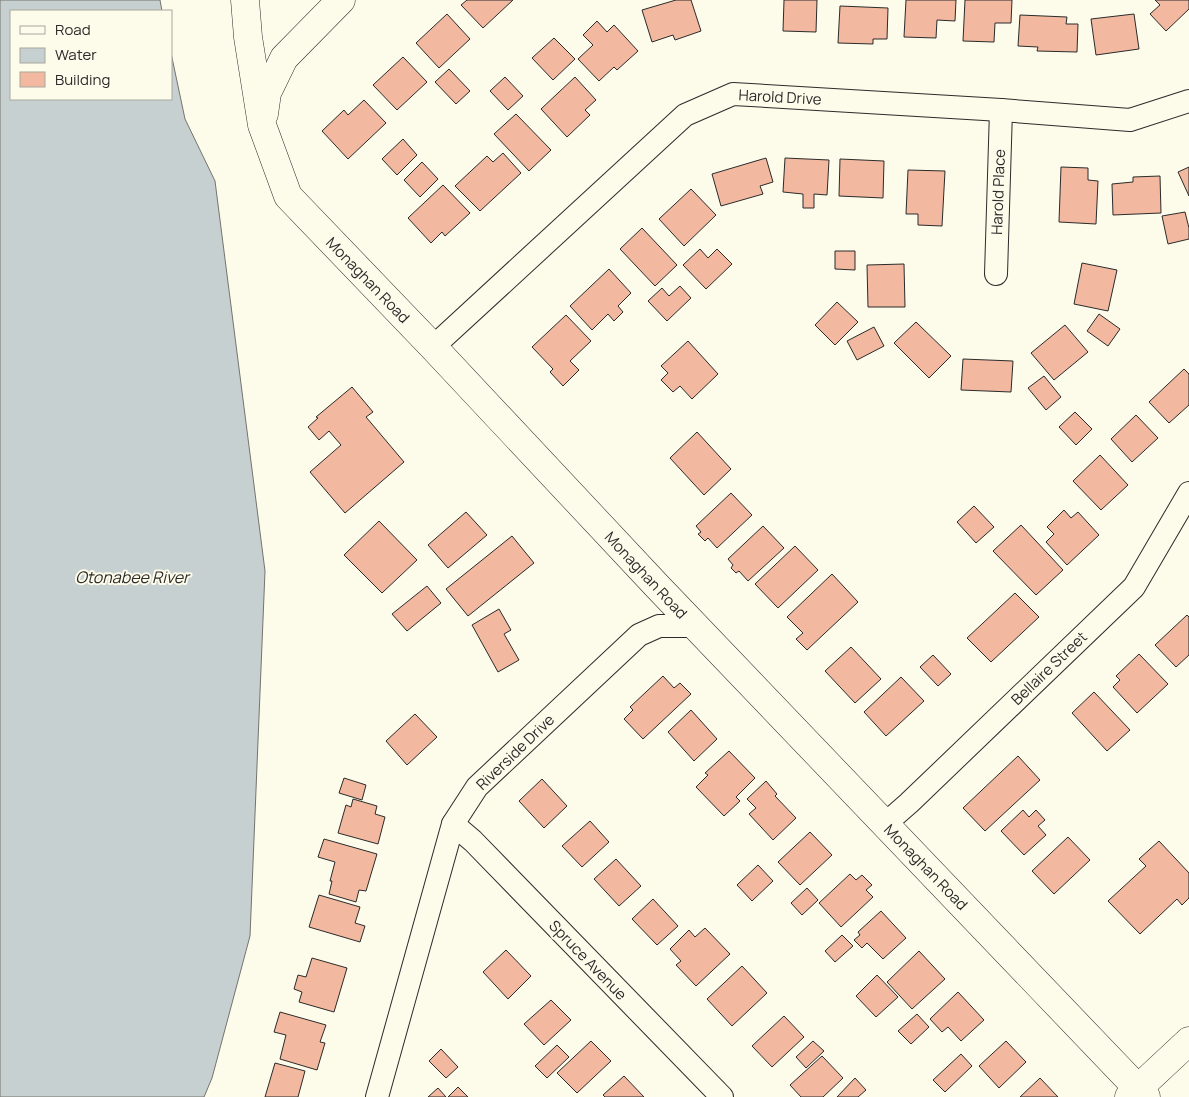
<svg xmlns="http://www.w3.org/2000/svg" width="1189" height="1097" viewBox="0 0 1189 1097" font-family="Manrope,sans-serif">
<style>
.water{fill:#c7d0d0;stroke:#74746e}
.building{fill:#f2b8a0;stroke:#2b2b2b}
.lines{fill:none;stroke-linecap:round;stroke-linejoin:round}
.minor-casing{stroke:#2b2b2b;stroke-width:24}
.tertiary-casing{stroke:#2b2b2b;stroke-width:29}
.minor{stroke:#fdfbea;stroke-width:22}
.tertiary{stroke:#fdfbea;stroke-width:28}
.labels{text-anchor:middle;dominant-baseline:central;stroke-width:4;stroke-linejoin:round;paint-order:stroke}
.street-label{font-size:15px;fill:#2b2b2b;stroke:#fdfbea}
.water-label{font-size:16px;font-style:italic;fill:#2b2b2b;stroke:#fdfbea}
</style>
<rect width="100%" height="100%" fill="#fdfbea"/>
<polygon class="water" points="0,0 160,0 162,11 11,11 11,99 171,99 171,53 185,119 215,181 265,571 250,936 212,1078 204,1097 0,1097"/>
<g class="building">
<polygon points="467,0 513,0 483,28 461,5"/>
<polygon points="676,0 691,0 701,31 675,40 673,35 652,42 642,10"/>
<polygon points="784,0 817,0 816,32 783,31"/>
<polygon points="906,0 956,0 955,21 937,20 936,38 904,37"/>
<polygon points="965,0 1012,0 1011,23 995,23 994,42 963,41"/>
<polygon points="1155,0 1189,0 1189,9 1166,31 1150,14 1160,5"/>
<polygon points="840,6 888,8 887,39 873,39 873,44 838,43"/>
<polygon points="447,14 470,39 439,68 416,43"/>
<polygon points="1134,14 1139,49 1096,55 1091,19"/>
<polygon points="1020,15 1067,17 1066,24 1078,24 1077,52 1037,51 1038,47 1018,46"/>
<polygon points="597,21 607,32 614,25 638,51 617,70 614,67 599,81 578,59 593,45 583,35"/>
<polygon points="554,38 575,59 553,80 532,58"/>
<polygon points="403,57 427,82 397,110 373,85"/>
<polygon points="449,69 470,91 456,104 435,82"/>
<polygon points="505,77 523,96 508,110 490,91"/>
<polygon points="575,77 596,100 585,110 590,115 567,137 541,109"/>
<polygon points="364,100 386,123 348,159 322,131 344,110 348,115"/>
<polygon points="516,114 551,150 529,171 494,134"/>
<polygon points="403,139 417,155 397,175 382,159"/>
<polygon points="503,153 521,173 480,211 455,186 487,156 493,162"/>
<polygon points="766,158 773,182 760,186 763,194 721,206 712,174"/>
<polygon points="785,158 829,160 827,195 814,194 814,208 803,208 803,194 783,192"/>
<polygon points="840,159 884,161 883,198 839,196"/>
<polygon points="422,162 438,179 420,197 404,180"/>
<polygon points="1061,167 1088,168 1088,180 1098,181 1096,224 1059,222"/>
<polygon points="1189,167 1189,196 1178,172"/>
<polygon points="908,170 945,171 942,226 918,225 918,214 906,214"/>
<polygon points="1160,176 1161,213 1113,215 1112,184 1133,182 1133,177"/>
<polygon points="443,185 470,213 445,236 442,232 431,243 408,218"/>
<polygon points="691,189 716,215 684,246 659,219"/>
<polygon points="1185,212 1189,228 1189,239 1168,244 1162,216"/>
<polygon points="642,228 677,265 655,286 620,249"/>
<polygon points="700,249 708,258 717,249 732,264 706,289 683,265"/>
<polygon points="835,251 855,251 855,270 835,269"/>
<polygon points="1082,263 1117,270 1108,311 1074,304"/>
<polygon points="904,264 905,307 868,307 867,265"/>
<polygon points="609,269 631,293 618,306 623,312 614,321 608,314 592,330 570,306"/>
<polygon points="680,286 691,298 667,321 648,301 662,288 669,296"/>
<polygon points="837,302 858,322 835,345 815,325"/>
<polygon points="1099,314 1120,329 1108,346 1087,331"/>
<polygon points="566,315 591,341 570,361 579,370 563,386 550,372 553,369 532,347"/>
<polygon points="916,322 951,356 929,378 894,343"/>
<polygon points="1065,325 1088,352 1054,380 1031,353"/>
<polygon points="874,327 884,346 857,360 847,341"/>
<polygon points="688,341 718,374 692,399 680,386 673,392 661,380 668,373 661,366"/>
<polygon points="963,359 1013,361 1011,392 961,390"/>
<polygon points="1184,369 1189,374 1189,405 1169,423 1149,402"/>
<polygon points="1044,376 1061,397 1046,410 1028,388"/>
<polygon points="352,387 373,412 366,417 404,462 345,513 310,472 341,445 329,431 319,440 308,427 318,418 316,417"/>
<polygon points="1075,412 1092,429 1076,445 1059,427"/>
<polygon points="1136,415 1158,438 1132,462 1111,439"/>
<polygon points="697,432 731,469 704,495 670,458"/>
<polygon points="1100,455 1128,485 1101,510 1073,481"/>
<polygon points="731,493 752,515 717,548 708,538 705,541 698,534 701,532 696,526"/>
<polygon points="974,506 994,527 976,543 957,522"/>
<polygon points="1064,510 1071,518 1078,512 1099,535 1067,565 1046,542 1054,534 1047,527"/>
<polygon points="466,512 487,535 448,568 428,545"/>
<polygon points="379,521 417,560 382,593 344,555"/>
<polygon points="1021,525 1063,570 1036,595 993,551"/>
<polygon points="763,526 784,548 748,581 739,571 736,573 731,568 733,565 728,559"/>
<polygon points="512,536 534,563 468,616 446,589"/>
<polygon points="795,546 818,570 778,608 755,584"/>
<polygon points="832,574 858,602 807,650 796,639 803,633 787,617"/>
<polygon points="427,586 441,603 407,631 392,614"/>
<polygon points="1015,593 1039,617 991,662 967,638"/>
<polygon points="499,609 511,630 504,634 519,660 498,672 472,625"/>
<polygon points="1187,615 1189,617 1189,655 1176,667 1155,645"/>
<polygon points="851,647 881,679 855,703 825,671"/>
<polygon points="1139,654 1168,684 1137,713 1113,687 1120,680 1116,676"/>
<polygon points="933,655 951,674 938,686 920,667"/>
<polygon points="663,676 674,688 680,683 691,694 643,739 624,719 633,710 630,707"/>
<polygon points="901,677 924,701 886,736 864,712"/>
<polygon points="1094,692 1130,730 1107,751 1072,713"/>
<polygon points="691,710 717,739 694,761 668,732"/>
<polygon points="415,714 437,737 407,765 386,741"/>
<polygon points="729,751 755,778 736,797 740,801 724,816 696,787 708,775 705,773"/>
<polygon points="1018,756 1040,780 985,831 963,808"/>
<polygon points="344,778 366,785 362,800 339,793"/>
<polygon points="542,779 567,806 544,828 519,801"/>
<polygon points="766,781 777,794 775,796 796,818 773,840 749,814 756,808 747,799"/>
<polygon points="353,799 377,806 375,814 385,817 378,844 338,833 346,805 351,807"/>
<polygon points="1023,810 1029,817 1036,810 1045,820 1038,826 1046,835 1024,855 1001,831"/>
<polygon points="590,821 609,842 582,867 562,846"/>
<polygon points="810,832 832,855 800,885 778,862"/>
<polygon points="1068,837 1090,860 1054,894 1032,871"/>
<polygon points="324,839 377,854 366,891 359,890 356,902 329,894 332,881 330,881 335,862 318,857"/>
<polygon points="1159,841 1189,873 1189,898 1182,905 1177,899 1140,934 1108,901 1146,866 1139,859"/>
<polygon points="616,859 641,886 619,906 594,879"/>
<polygon points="758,865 773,881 752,901 737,885"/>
<polygon points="850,874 856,880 862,875 872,885 866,890 873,897 841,927 819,903"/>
<polygon points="807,888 818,900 802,915 791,903"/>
<polygon points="319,895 360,907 355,923 365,926 360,942 309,927"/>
<polygon points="653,899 678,926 657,945 632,919"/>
<polygon points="881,911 906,938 883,959 867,943 862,948 854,940 860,935 858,932"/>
<polygon points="705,928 730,954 696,986 676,965 681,961 670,949 689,930 695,937"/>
<polygon points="842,935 853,946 835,962 825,951"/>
<polygon points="506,950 531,976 508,999 483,972"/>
<polygon points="919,951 945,979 912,1009 887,982"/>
<polygon points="312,958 347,968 334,1012 299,1002 302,992 294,989 298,975 306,977"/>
<polygon points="742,966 767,993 732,1026 707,999"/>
<polygon points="877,975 898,997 876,1017 856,996"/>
<polygon points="958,992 984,1020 961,1041 948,1027 942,1032 930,1019"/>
<polygon points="551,1000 571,1020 544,1045 524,1024"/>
<polygon points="280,1012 326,1025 320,1042 325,1043 317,1070 280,1059 286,1035 274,1032"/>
<polygon points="917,1014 929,1027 911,1044 898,1031"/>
<polygon points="784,1016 804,1037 772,1067 752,1046"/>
<polygon points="591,1041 611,1061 577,1093 557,1073"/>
<polygon points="813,1041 824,1051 806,1068 796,1057"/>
<polygon points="1006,1041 1026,1062 999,1088 979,1066"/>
<polygon points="557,1045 569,1057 547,1078 535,1066"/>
<polygon points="441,1049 458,1067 446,1078 429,1061"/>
<polygon points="961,1054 972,1066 945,1092 933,1080"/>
<polygon points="822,1056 843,1078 823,1097 801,1097 790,1085"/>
<polygon points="275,1063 305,1071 298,1097 265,1097"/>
<polygon points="624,1076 644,1097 605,1097 603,1095"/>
<polygon points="855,1078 866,1090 858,1097 837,1097"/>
<polygon points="1040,1078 1058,1097 1020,1097"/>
<polygon points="458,1087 468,1097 448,1097"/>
<polygon points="438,1088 446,1097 428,1097"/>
</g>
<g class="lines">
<defs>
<g id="minor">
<polyline points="996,274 1001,110"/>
<polyline points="433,347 685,115 733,94 1001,110 1130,120 1189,101"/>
<polyline points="453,824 473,841 722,1097"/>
<polyline points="885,824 909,803 1134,587 1189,493"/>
<polyline points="377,1097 453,824 477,787 639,635 659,626 695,626"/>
</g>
<g id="tertiary">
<polyline points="245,0 248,37 262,125 288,196 433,347 657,586 1146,1097"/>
<polyline points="264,114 267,93 284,58 341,0"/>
<polyline points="1129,1097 1189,1041"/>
</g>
</defs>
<use href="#minor" class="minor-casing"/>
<use href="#tertiary" class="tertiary-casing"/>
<use href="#minor" class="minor"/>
<use href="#tertiary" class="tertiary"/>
</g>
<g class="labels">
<g class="street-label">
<text transform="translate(780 97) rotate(3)">Harold Drive</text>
<text transform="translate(998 192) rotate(-88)">Harold Place</text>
<text transform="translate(368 280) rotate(46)">Monaghan Road</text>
<text transform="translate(646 575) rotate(47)">Monaghan Road</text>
<text transform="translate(1049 668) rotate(-44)">Bellaire Street</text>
<text transform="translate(515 752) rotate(-44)">Riverside Drive</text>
<text transform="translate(926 867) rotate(46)">Monaghan Road</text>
<text transform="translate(588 960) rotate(46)">Spruce Avenue</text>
</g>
<g class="water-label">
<text x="132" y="577">Otonabee River</text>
</g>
</g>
<rect x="10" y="10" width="162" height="90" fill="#fdfbea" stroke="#a9a89e"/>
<rect x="20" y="26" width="25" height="8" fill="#fdfbea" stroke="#a9a89e"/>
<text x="55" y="35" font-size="15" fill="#2b2b2b">Road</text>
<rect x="20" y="48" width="25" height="15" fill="#c7d0d0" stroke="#a9a89e"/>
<text x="55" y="60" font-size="15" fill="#2b2b2b">Water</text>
<rect x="20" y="72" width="25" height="15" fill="#f2b8a0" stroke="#a9a89e"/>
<text x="55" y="85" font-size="15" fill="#2b2b2b">Building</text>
</svg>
